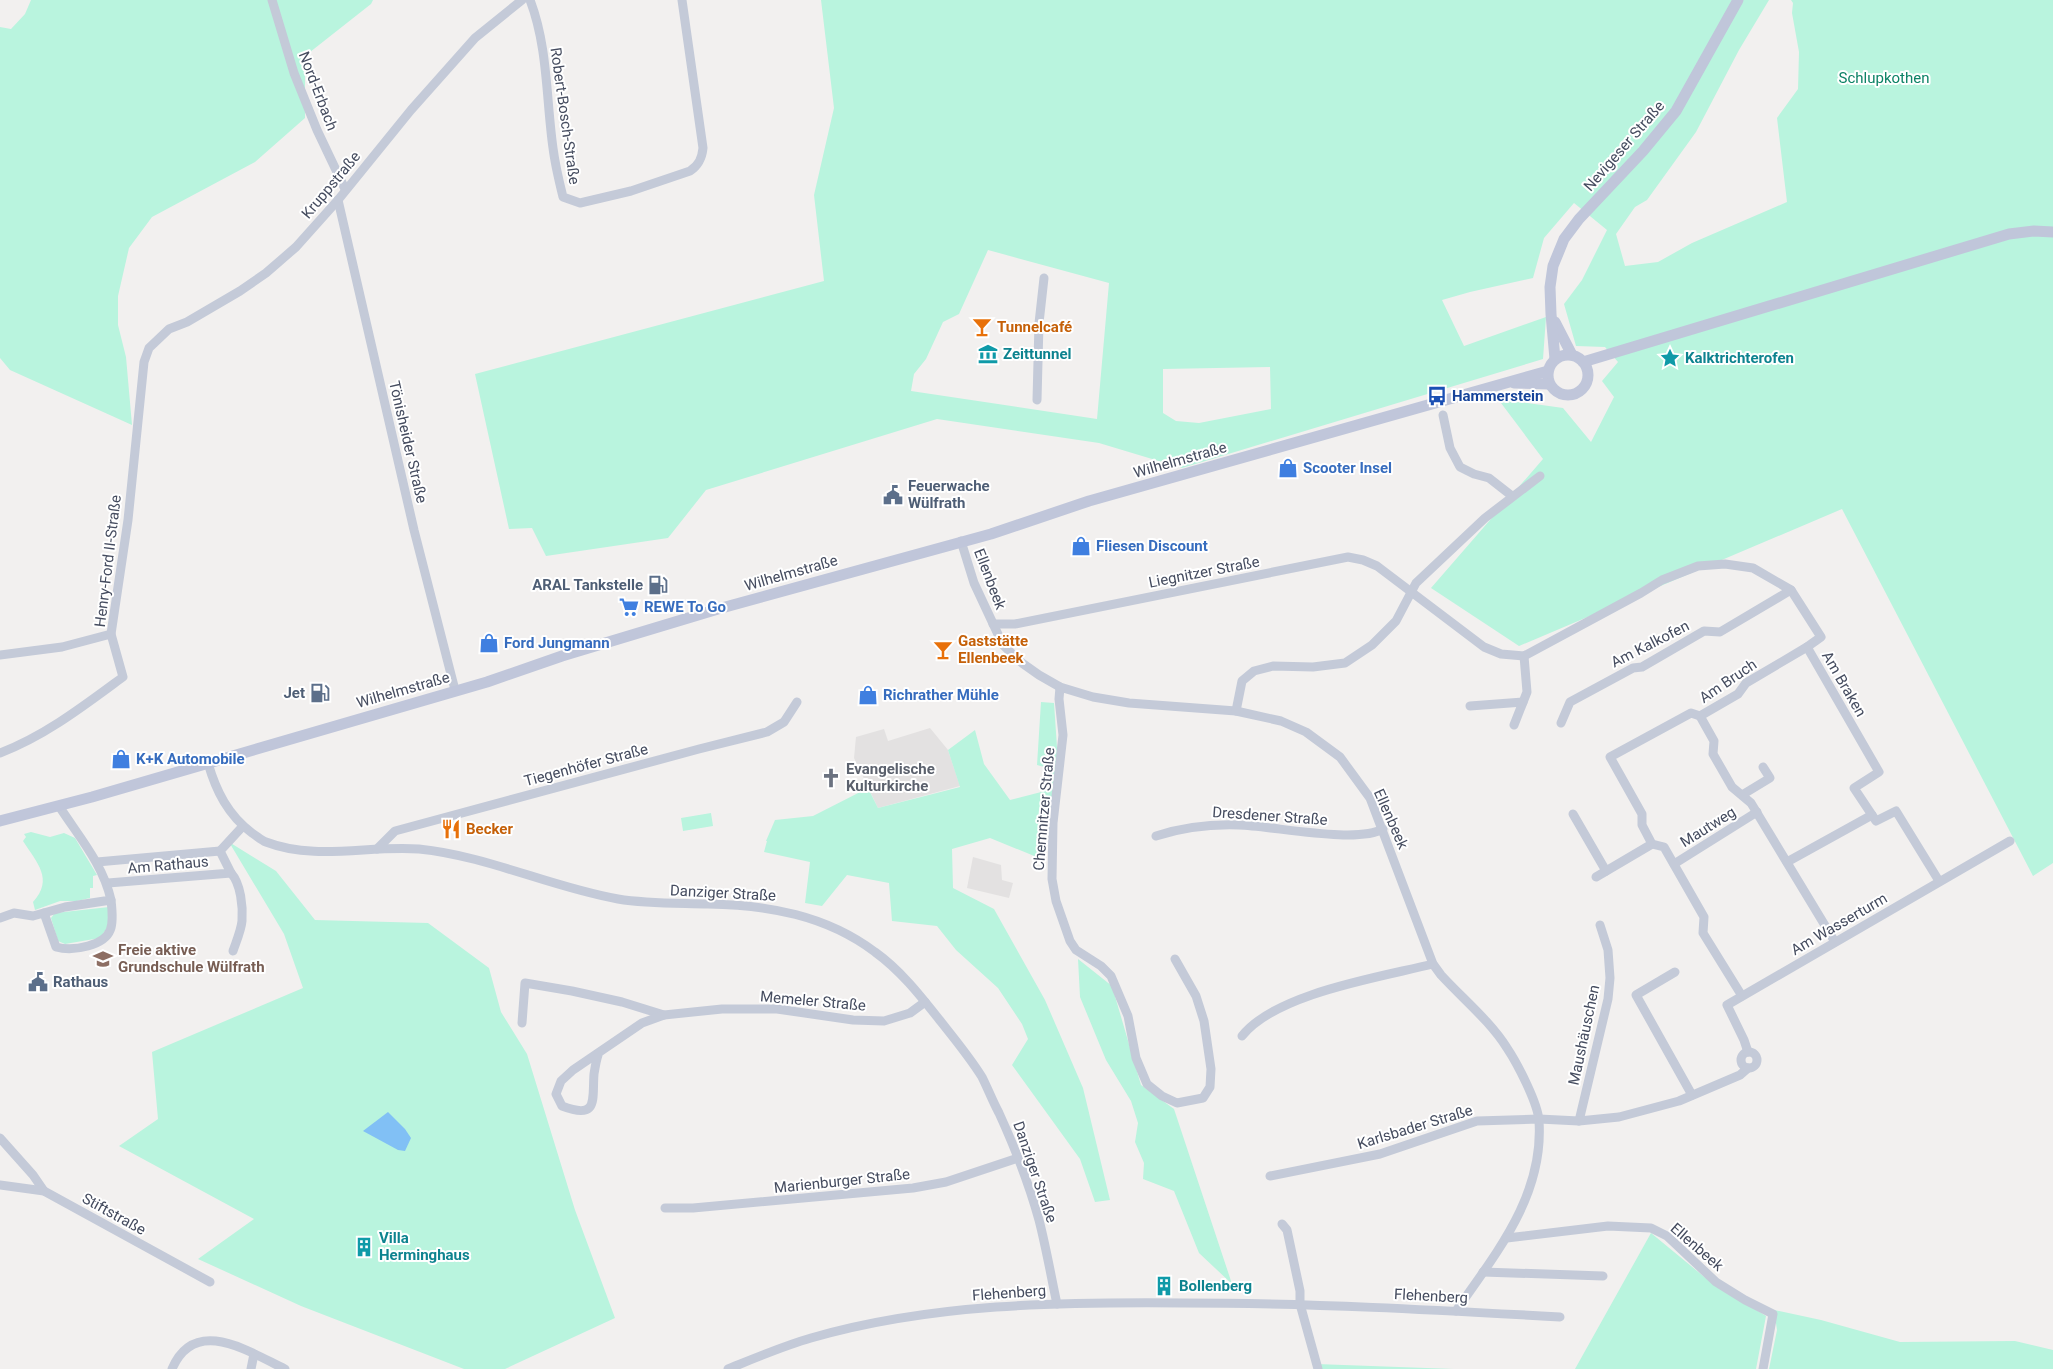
<svg xmlns="http://www.w3.org/2000/svg" width="2053" height="1369" viewBox="0 0 2053 1369" font-family="Roboto,sans-serif">
<style>
.education{fill:#e3e1e1}
.green{fill:#b9f4de;fill-rule:evenodd}
.water{fill:#81c0f5}
.lines{fill:none;stroke-linecap:round;stroke-linejoin:round}
.minor{stroke:#c4cad8;stroke-width:9}
.secondary{stroke:#c0c6da;stroke-width:11}
.labels{text-anchor:middle;dominant-baseline:central;stroke-width:4;stroke-linejoin:round;paint-order:stroke}
.park-label{font-size:15px;fill:#0d8366;stroke:#fff}
.street-label{font-size:15px;fill:#454c5f;stroke:#fff}
.food-label{font-size:15px;font-weight:bold;fill:#c56008;stroke:#fff;text-anchor:start}
.culture-label{font-size:15px;font-weight:bold;fill:#0d838f;stroke:#fff;text-anchor:start}
.transit-label{font-size:15px;font-weight:bold;fill:#164399;stroke:#fff;text-anchor:start}
.shop-label{font-size:15px;font-weight:bold;fill:#366cbe;stroke:#fff;text-anchor:start}
.service-label{font-size:15px;font-weight:bold;fill:#4e5e75;stroke:#fff;text-anchor:start}
.worship-label{font-size:15px;font-weight:bold;fill:#5b616d;stroke:#fff;text-anchor:start}
.education-label{font-size:15px;font-weight:bold;fill:#785e54;stroke:#fff;text-anchor:start}
</style>
<rect width="100%" height="100%" fill="#f2f0ef"/>
<g class="education">
<polygon points="930,728 948,750 960,786 878,808 854,758 856,737 884,729 888,741"/>
<polygon points="973,857 1001,865 1002,880 1013,883 1009,898 967,888"/>
</g>
<g class="green">
<polygon points="31,0 373,0 371,4 305,56 305,118 255,162 152,217 129,248 118,296 118,325 126,357 132,425 10,370 0,358 0,27 11,29 25,14"/>
<path d="M821,0H1769L1739,50L1696,132L1647,200L1635,207L1616,234L1625,266L1658,262L1692,243L1787,202L1777,118L1798,89L1799,52L1792,13L1793,3L1791,0H2053V863L2033,876L1842,509L1519,646L1431,588L1543,459L1498,399L1563,408L1591,442L1614,397L1602,381L1618,362L1605,347L1576,346L1564,304L1582,280L1607,230L1574,203L1544,238L1533,278L1470,292L1442,300L1464,346L1546,317L1543,359L1182,468L1099,443L937,419L706,490L668,538L546,556L532,528L509,529L475,374L824,281L814,195L834,108ZM988,250L1109,283L1097,419L911,391L914,374L926,359L943,322L959,314ZM1270,367L1271,409L1199,423L1176,421L1163,413V369Z"/>
<polygon points="1041,702 1054,703 1058,762 1044,860 990,838 952,849 953,888 994,909 1045,1000 1083,1088 1110,1200 1095,1202 1080,1159 1012,1065 1028,1039 1022,1024 998,988 956,950 937,926 892,921 889,883 847,875 822,906 805,903 810,862 764,852 767,841 766,841 775,820 813,816 868,788 878,808 960,787 948,750 975,730 984,764 1010,800 1045,791 1048,768 1037,765"/>
<polygon points="711,813 713,826 683,831 681,818"/>
<path d="M31,832L50,837L64,833L75,838L97,875L93,876V888H90V898L77,901H60L35,910L33,902C54,879 37,863 23,841L26,837L24,834Z"/>
<polygon points="229,842 276,871 315,920 428,923 489,968 501,1012 527,1054 575,1210 615,1318 505,1369 464,1369 301,1306 198,1259 254,1219 119,1146 158,1119 152,1052 303,988 284,934"/>
<polygon points="109,907 109,925 100,938 65,944 58,941 51,918 55,913"/>
<polygon points="1078,959 1112,986 1141,1085 1174,1109 1232,1284 1199,1253 1174,1191 1143,1179 1144,1163 1135,1142 1138,1123 1131,1101 1106,1060 1080,997"/>
<polygon points="1651,1233 1708,1280 1766,1316 1756,1369 1575,1369"/>
<polygon points="1774,1310 1821,1320 1900,1342 2015,1341 2053,1350 2053,1369 1769,1369 1777,1330"/>
<polygon points="1316,1364 1454,1369 1317,1369"/>
</g>
<polygon class="water" points="388,1112 405,1129 411,1138 405,1151 398,1150 363,1131"/>
<g class="lines">
<g class="minor">
<polyline points="272,0 294,73 317,130 345,189"/>
<path d="M530,0C548,47 546,98 553,148C555,164 559,181 563,197L580,203L631,191L690,171C699,165 702,158 703,148L682,0"/>
<polyline points="338,200 414,530 455,690"/>
<polyline points="1037,400 1039,323 1044,278"/>
<polyline points="1443,415 1450,448 1460,467 1474,474 1489,478 1512,496"/>
<path d="M961,541L974,583L1003,645L1022,663L1039,675L1060,687L1093,697L1129,703L1236,711L1281,721L1306,732L1340,757L1370,798L1433,964L1441,975C1463,999 1490,1021 1507,1048C1517,1063 1538,1103 1539,1121C1544,1196 1496,1253 1456,1311"/>
<polyline points="993,624 1015,624 1348,557 1363,560 1377,566 1484,647 1501,654 1524,656 1641,593 1662,580 1698,566 1725,564 1753,568 1791,590 1821,637 1807,647 1879,772 1854,788 1876,821 1896,811 1939,881"/>
<polyline points="0,655 62,647 111,634"/>
<polyline points="1060,687 1059,699 1063,735 1053,823 1052,879 1056,901 1070,941 1076,950 1101,966 1111,976 1128,1016 1136,1058 1147,1084 1162,1096 1177,1103 1203,1098 1210,1087 1211,1069 1204,1021 1196,996 1175,959"/>
<polyline points="1470,706 1523,702"/>
<polyline points="1236,711 1242,681 1254,671 1273,666 1313,667 1345,663 1372,645 1396,621 1416,583 1485,518 1540,476"/>
<polyline points="1700,716 1714,741 1713,754 1732,787 1751,803 1835,942"/>
<polyline points="1561,723 1570,702 1633,668 1642,667 1704,631 1720,632 1791,590"/>
<polyline points="1514,725 1527,692 1524,656"/>
<path d="M0,753C45,736 85,705 123,677L111,634L128,520L144,362L149,348L169,329L187,322L240,291L266,273L296,247L338,200L411,110L475,38L522,0"/>
<path d="M208,763C216,791 228,815 252,833C257,836 261,840 266,842C315,861 369,845 419,849C488,856 550,887 618,899C648,904 678,903 708,904C768,905 826,915 875,952C900,970 919,994 938,1018C953,1037 969,1056 982,1077C988,1089 993,1102 999,1113C1015,1148 1029,1184 1039,1220C1046,1247 1051,1276 1057,1304"/>
<polyline points="1742,795 1770,778 1763,767"/>
<polyline points="1573,814 1606,871"/>
<path d="M1156,836C1184,827 1210,824 1239,825C1274,826 1356,844 1383,829"/>
<polyline points="377,849 395,831 699,749 767,732 784,722 797,702"/>
<polyline points="97,862 220,851"/>
<polyline points="1787,862 1872,815"/>
<polyline points="1674,864 1757,812"/>
<path d="M231,873C241,884 243,907 242,921C241,931 236,942 233,951"/>
<polyline points="1596,877 1652,844"/>
<polyline points="108,883 231,873 220,851 243,826"/>
<path d="M44,913L56,947C67,950 77,949 88,946C114,939 114,925 111,900"/>
<path d="M0,918L14,913L33,916L65,907L111,900C103,864 79,837 59,806"/>
<polyline points="1675,972 1636,995 1692,1095"/>
<polyline points="1742,996 1703,933 1704,917 1664,847 1652,844 1642,825 1642,814 1610,757 1691,713 1700,716 1738,694 1746,683 1807,647"/>
<polyline points="522,1023 525,983 572,991 622,1002 664,1015 722,1009 777,1009 853,1020 884,1021 910,1013 925,1002"/>
<path d="M1242,1036C1276,993 1381,977 1433,964"/>
<circle cx="1749" cy="1060" r="8"/>
<polyline points="1748,1052 1744,1040 1727,1005 2010,841"/>
<path d="M598,1055C596,1061 595,1068 594,1074C592,1100 599,1120 562,1106L556,1094L561,1081L573,1070L642,1023L664,1015"/>
<polyline points="1579,1121 1608,999 1610,978 1608,950 1600,925"/>
<polyline points="0,1138 33,1175 44,1191"/>
<polyline points="1270,1176 1380,1154 1477,1121 1539,1119 1579,1121 1619,1117 1679,1101 1740,1075 1748,1068"/>
<polyline points="0,1185 44,1191 210,1282"/>
<polyline points="665,1208 693,1208 913,1188 946,1182 1018,1158"/>
<polyline points="1282,1224 1287,1230 1300,1291 1300,1304 1318,1369"/>
<polyline points="1507,1238 1608,1226 1651,1228 1667,1236 1716,1282 1745,1300 1773,1314 1763,1369"/>
<polyline points="1483,1272 1603,1276"/>
<path d="M172,1369C195,1315 249,1352 285,1369"/>
<polyline points="251,1369 254,1354"/>
<path d="M728,1369C755,1358 783,1346 811,1338C932,1303 1059,1302 1184,1303C1310,1303 1435,1310 1560,1317"/>
</g>
<g class="secondary">
<polyline points="1555,322 1572,355"/>
<circle cx="1568" cy="375" r="20"/>
<polyline points="1555,359 1551,314 1550,287 1553,266 1564,239 1579,219 1643,151 1676,111 1738,0"/>
<polyline points="1583,362 2009,234 2034,231 2053,232"/>
<polyline points="1514,383 1549,384"/>
<polyline points="0,821 92,797 487,682 562,656 718,609 991,534 1089,501 1548,371"/>
</g>
</g>
<defs>
<symbol id="bar-bare" viewBox="-9 -9 18 18"><path d="M-6-5H6L.8 .8V4.5H3.5V6h-7V4.5H-.8V.8Z" fill="#e8710a" stroke="#fff" stroke-width="2.5" paint-order="stroke"/></symbol>
<symbol id="museum-bare" viewBox="-9 -9 18 18"><path d="M0-6L6-3V-2H-6V-3ZM-5-1h2V3h-2ZM-1-1h2V3h-2ZM3-1h2V3H3ZM-6 4H6V6H-6Z" fill="#0f9aa8" stroke="#fff" stroke-width="2.5" paint-order="stroke"/></symbol>
<symbol id="sight-bare" viewBox="-9 -9 18 18"><path d="M0-6L1.8-2.2L6-1.7L2.9 1.2L3.7 5.4L0 3.3L-3.7 5.4L-2.9 1.2L-6-1.7L-1.8-2.2Z" fill="#0f9aa8" stroke="#fff" stroke-width="2.5" paint-order="stroke"/></symbol>
<symbol id="bus-bare" viewBox="-9 -9 18 18"><path d="M-5-6H5V4H4V6H2V4H-2V6H-4V4H-5ZM-3.5-4V0h7V-4ZM-3.5 1.2v1.5H-2V1.2ZM2 1.2v1.5H3.5V1.2Z" fill="#1a4fb4" stroke="#fff" stroke-width="2.5" paint-order="stroke"/></symbol>
<symbol id="shop-bare" viewBox="-9 -9 18 18"><path d="M-5-2.5h2.3a2.7 3.5 0 0 1 5.4 0H5L5.5 6h-11ZM-1.5-2.5h3a1.5 2.3 0 0 0-3 0Z" fill="#3f7fe0" stroke="#fff" stroke-width="2.5" paint-order="stroke"/></symbol>
<symbol id="civic-bare" viewBox="-9 -9 18 18"><path d="M-.6-6.5H3V-4.5H.6V-3L4-1V1h2V6H-6V1h2V-1L-.6-3ZM-1.2 2.5V6h2.4V2.5Z" fill="#5c6f8a" stroke="#fff" stroke-width="2.5" paint-order="stroke"/></symbol>
<symbol id="fuel-bare" viewBox="-9 -9 18 18"><path d="M-5.5-6h7V0h2V4h1.3V-2.5L3-4.5l.8-.8L6-3V5H2.5V1h-1V6h-7ZM-4.2-4.7v3.2H.2V-4.7Z" fill="#5c6f8a" stroke="#fff" stroke-width="2.5" paint-order="stroke"/></symbol>
<symbol id="supermarket-bare" viewBox="-9 -9 18 18"><path d="M-6-5.5h2.5l.6 2H6L4.5 2H-2.5L-4.4-4H-6ZM-1.5 3.2a1.3 1.3 0 1 0 .1 0ZM3 3.2a1.3 1.3 0 1 0 .1 0Z" fill="#3f7fe0" stroke="#fff" stroke-width="2.5" paint-order="stroke"/></symbol>
<symbol id="church-bare" viewBox="-9 -9 18 18"><path d="M-1.2-6h2.4v3.5h3.3v2.4h-3.3V6h-2.4V-.1h-3.3v-2.4h3.3Z" fill="#6b7280" stroke="#fff" stroke-width="2.5" paint-order="stroke"/></symbol>
<symbol id="restaurant-bare" viewBox="-9 -9 18 18"><path d="M-5-6h1v4h1v-4h1v4h1v-4h1v5L-1.5 .5V6h-2V.5L-5-1ZM5-6V6H3V1.5H1.5Q1.5-4 5-6Z" fill="#e8710a" stroke="#fff" stroke-width="2.5" paint-order="stroke"/></symbol>
<symbol id="school-bare" viewBox="-9 -9 18 18"><path d="M0-5L7-2L0 1L-7-2ZM-4 1L0 2.5L4 1V4Q0 6-4 4Z" fill="#8d6e63" stroke="#fff" stroke-width="2.5" paint-order="stroke"/></symbol>
<symbol id="building-bare" viewBox="-9 -9 18 18"><path d="M-4-6H4V6H1V3H-1V6H-4ZM-2.5-4.3h1.7v1.8h-1.7ZM.8-4.3h1.7v1.8H.8ZM-2.5-1h1.7V.8h-1.7ZM.8-1h1.7V.8H.8Z" fill="#0f9aa8" stroke="#fff" stroke-width="2.5" paint-order="stroke"/></symbol>
</defs>
<g fill-rule="evenodd">
<use href="#bar-bare" x="968" y="313" width="28" height="28"/>
<use href="#museum-bare" x="974" y="340" width="28" height="28"/>
<use href="#sight-bare" x="1656" y="344" width="28" height="28"/>
<use href="#bus-bare" x="1423" y="382" width="28" height="28"/>
<use href="#shop-bare" x="1274" y="454" width="28" height="28"/>
<use href="#civic-bare" x="879" y="481" width="28" height="28"/>
<use href="#shop-bare" x="1067" y="532" width="28" height="28"/>
<use href="#fuel-bare" x="644" y="571" width="28" height="28"/>
<use href="#supermarket-bare" x="615" y="593" width="28" height="28"/>
<use href="#shop-bare" x="475" y="629" width="28" height="28"/>
<use href="#bar-bare" x="929" y="636" width="28" height="28"/>
<use href="#fuel-bare" x="306" y="679" width="28" height="28"/>
<use href="#shop-bare" x="854" y="681" width="28" height="28"/>
<use href="#shop-bare" x="107" y="745" width="28" height="28"/>
<use href="#church-bare" x="817" y="764" width="28" height="28"/>
<use href="#restaurant-bare" x="437" y="815" width="28" height="28"/>
<use href="#school-bare" x="89" y="945" width="28" height="28"/>
<use href="#civic-bare" x="24" y="968" width="28" height="28"/>
<use href="#building-bare" x="350" y="1233" width="28" height="28"/>
<use href="#building-bare" x="1150" y="1272" width="28" height="28"/>
</g>
<g class="labels">
<g class="park-label">
<text x="1884" y="78">Schlupkothen</text>
</g>
<g class="street-label">
<text transform="translate(318 91) rotate(69)">Nord-Erbach</text>
<text transform="translate(565 116) rotate(82)">Robert-Bosch-Straße</text>
<text transform="translate(1624 146) rotate(-49)">Nevigeser Straße</text>
<text transform="translate(331 185) rotate(-50)">Kruppstraße</text>
<text transform="translate(408 442) rotate(77)">Tönisheider Straße</text>
<text transform="translate(1180 460) rotate(-16)">Wilhelmstraße</text>
<text transform="translate(108 561) rotate(-83)">Henry-Ford II-Straße</text>
<text transform="translate(1204 572) rotate(-11)">Liegnitzer Straße</text>
<text transform="translate(791 573) rotate(-16)">Wilhelmstraße</text>
<text transform="translate(990 579) rotate(69)">Ellenbeek</text>
<text transform="translate(1650 644) rotate(-27)">Am Kalkofen</text>
<text transform="translate(1728 681) rotate(-34)">Am Bruch</text>
<text transform="translate(1844 684) rotate(60)">Am Braken</text>
<text transform="translate(403 690) rotate(-16)">Wilhelmstraße</text>
<text transform="translate(586 765) rotate(-15)">Tiegenhöfer Straße</text>
<text transform="translate(1044 809) rotate(-85)">Chemnitzer Straße</text>
<text transform="translate(1270 816) rotate(4)">Dresdener Straße</text>
<text transform="translate(1391 819) rotate(66)">Ellenbeek</text>
<text transform="translate(1708 827) rotate(-32)">Mautweg</text>
<text transform="translate(168 865) rotate(-5)">Am Rathaus</text>
<text transform="translate(723 893) rotate(3)">Danziger Straße</text>
<text transform="translate(1839 924) rotate(-30)">Am Wasserturm</text>
<text transform="translate(813 1001) rotate(5)">Memeler Straße</text>
<text transform="translate(1584 1035) rotate(-78)">Maushäuschen</text>
<text transform="translate(1415 1127) rotate(-17)">Karlsbader Straße</text>
<text transform="translate(1035 1172) rotate(71)">Danziger Straße</text>
<text transform="translate(842 1181) rotate(-6)">Marienburger Straße</text>
<text transform="translate(114 1214) rotate(29)">Stiftstraße</text>
<text transform="translate(1697 1247) rotate(41)">Ellenbeek</text>
<text transform="translate(1009 1293) rotate(-4)">Flehenberg</text>
<text transform="translate(1431 1296) rotate(3)">Flehenberg</text>
</g>
<g class="food-label">
<text x="997" y="327">Tunnelcafé</text>
<text x="958" y="641">Gaststätte<tspan x="958" dy="17">Ellenbeek</tspan></text>
<text x="466" y="829">Becker</text>
</g>
<g class="culture-label">
<text x="1003" y="354">Zeittunnel</text>
<text x="1685" y="358">Kalktrichterofen</text>
<text x="379" y="1238">Villa<tspan x="379" dy="17">Herminghaus</tspan></text>
<text x="1179" y="1286">Bollenberg</text>
</g>
<g class="transit-label">
<text x="1452" y="396">Hammerstein</text>
</g>
<g class="shop-label">
<text x="1303" y="468">Scooter Insel</text>
<text x="1096" y="546">Fliesen Discount</text>
<text x="644" y="607">REWE To Go</text>
<text x="504" y="643">Ford Jungmann</text>
<text x="883" y="695">Richrather Mühle</text>
<text x="136" y="759">K+K Automobile</text>
</g>
<g class="service-label">
<text x="908" y="486">Feuerwache<tspan x="908" dy="17">Wülfrath</tspan></text>
<text x="643" y="585" text-anchor="end">ARAL Tankstelle</text>
<text x="305" y="693" text-anchor="end">Jet</text>
<text x="53" y="982">Rathaus</text>
</g>
<g class="worship-label">
<text x="846" y="769">Evangelische<tspan x="846" dy="17">Kulturkirche</tspan></text>
</g>
<g class="education-label">
<text x="118" y="950">Freie aktive<tspan x="118" dy="17">Grundschule Wülfrath</tspan></text>
</g>
</g>
</svg>
